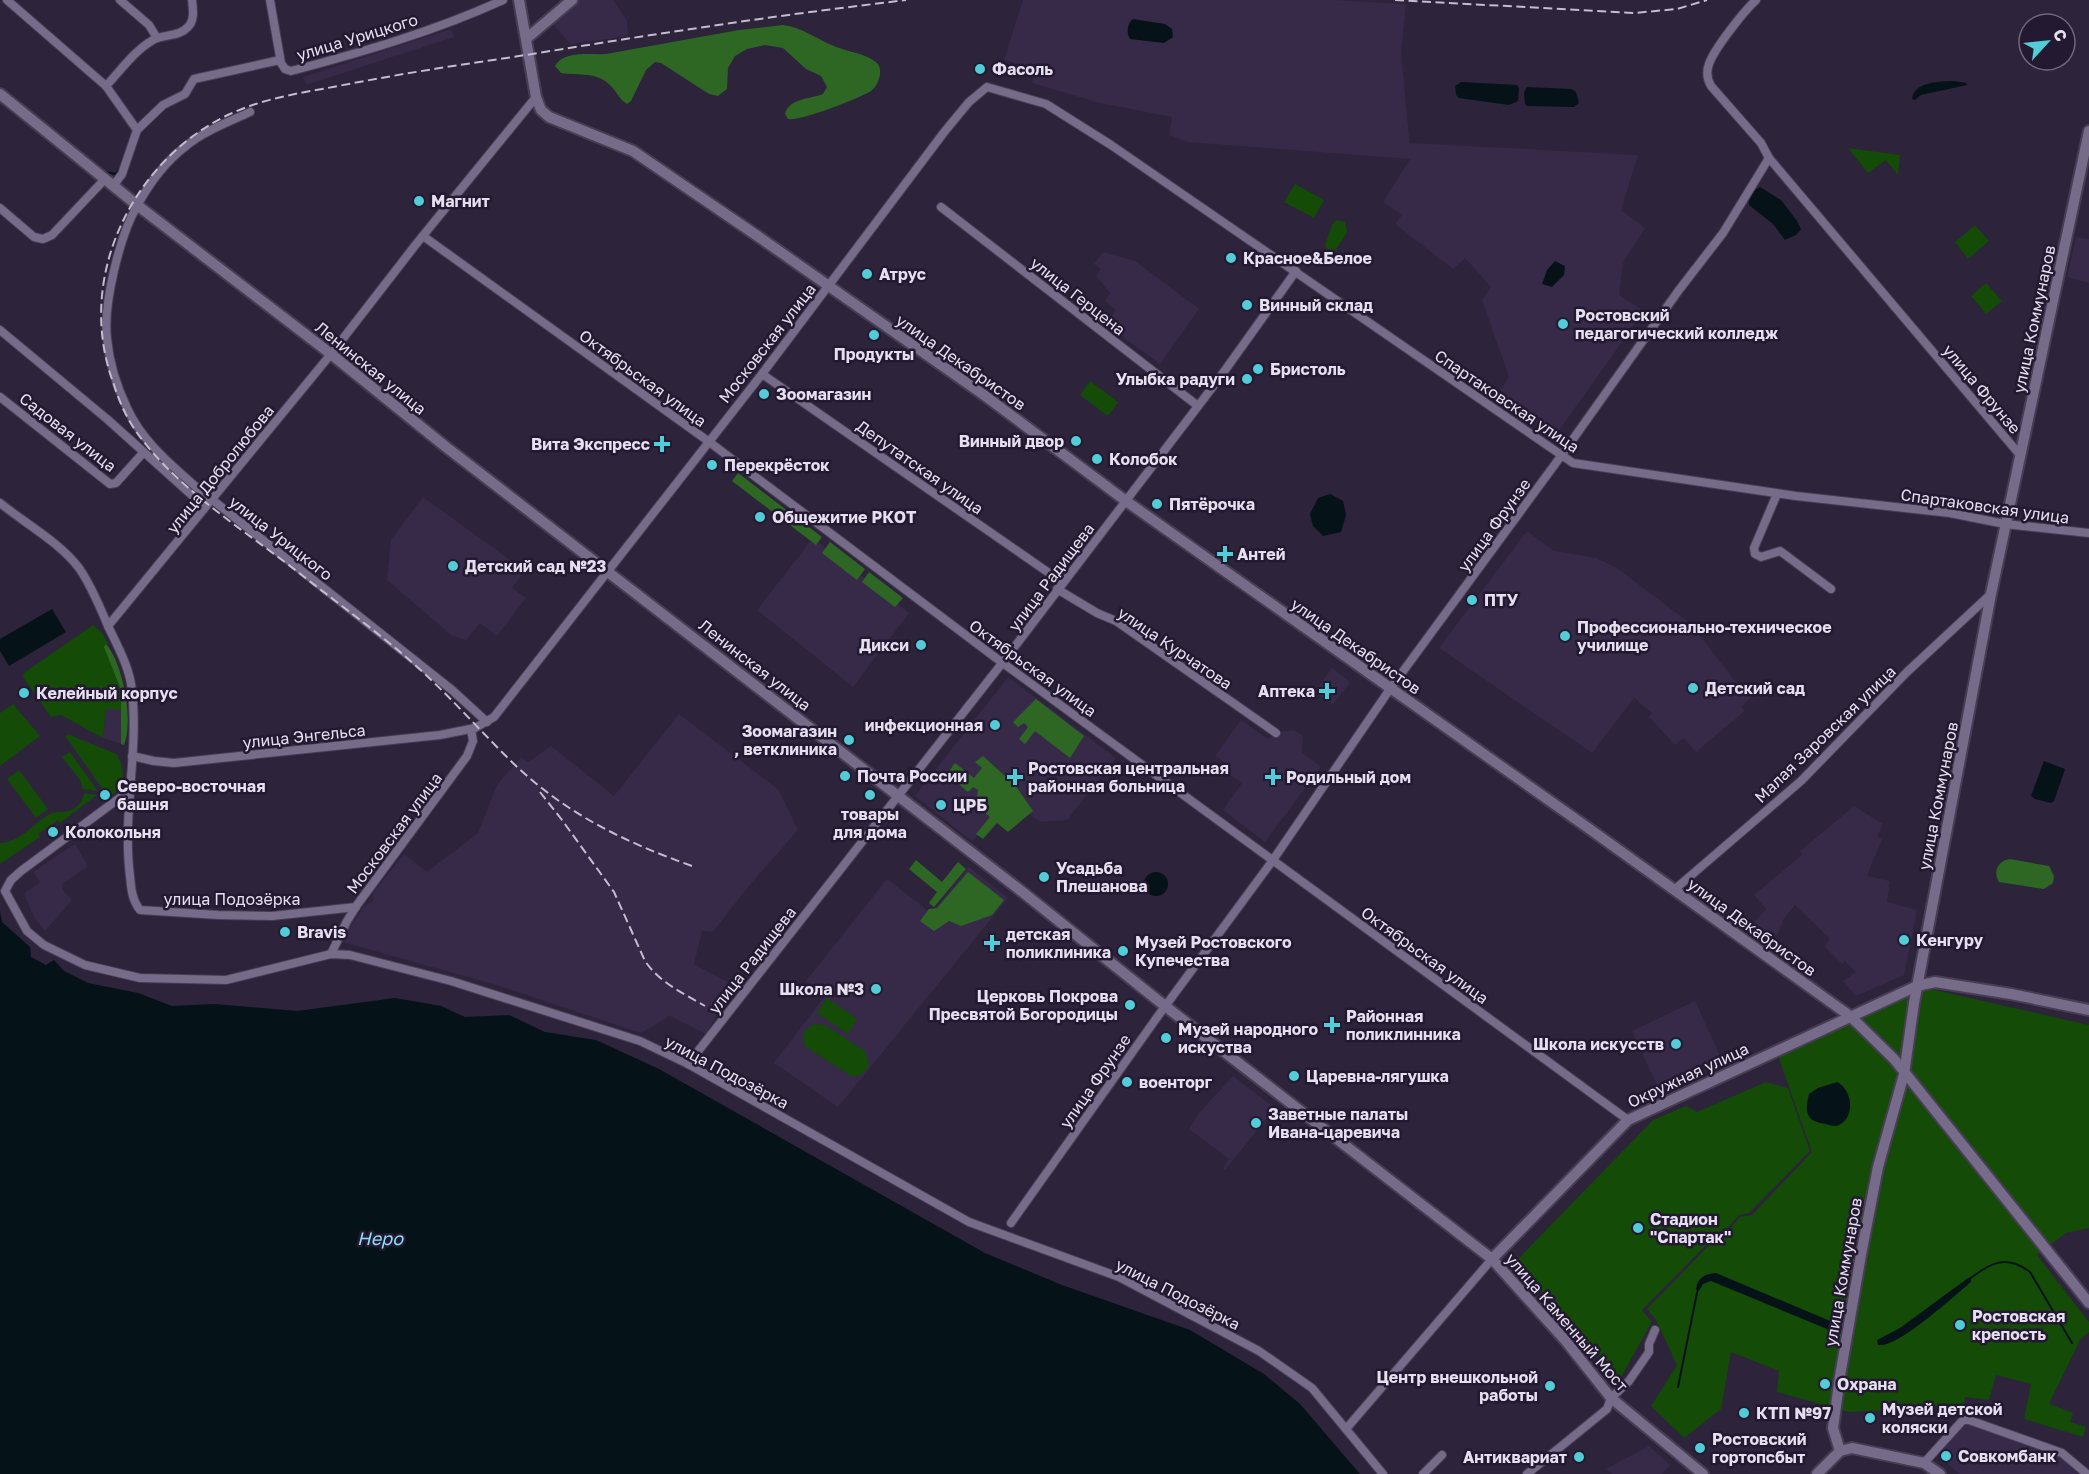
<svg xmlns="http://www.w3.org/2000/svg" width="2089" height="1474" viewBox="0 0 2089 1474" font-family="'Golos Text',sans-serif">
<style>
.built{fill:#372a49}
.green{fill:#134b07}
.forest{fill:#2e6724}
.water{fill:#051318}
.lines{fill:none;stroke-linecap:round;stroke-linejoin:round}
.stream{stroke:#051318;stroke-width:2}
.minor-casing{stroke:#473e53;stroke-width:10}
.tertiary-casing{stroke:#473e53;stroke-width:14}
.secondary-casing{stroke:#473e53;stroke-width:14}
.minor{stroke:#766b88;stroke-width:8}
.tertiary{stroke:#766b88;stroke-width:10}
.secondary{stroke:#766b88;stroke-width:10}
.rail{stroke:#c3bdcf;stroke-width:2;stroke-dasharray:9 4.5;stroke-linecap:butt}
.poi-dot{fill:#52ccd6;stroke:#231931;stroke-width:2}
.labels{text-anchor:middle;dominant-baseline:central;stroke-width:5;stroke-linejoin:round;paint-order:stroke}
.street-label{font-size:16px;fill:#e5dff0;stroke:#231931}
.poi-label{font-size:16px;font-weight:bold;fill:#e5dff0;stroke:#231931;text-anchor:start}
.water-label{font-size:18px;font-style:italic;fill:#8edefa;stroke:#231931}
</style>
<rect width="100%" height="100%" fill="#2d233b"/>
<g class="built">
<polygon points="579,0 613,0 627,21 628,36 570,44 553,24"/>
<polygon points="1023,0 1334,0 1406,4 1401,52 1410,148 1410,143 1638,155 1621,210 1645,228 1623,263 1619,295 1644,311 1555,436 1497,396 1509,377 1482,300 1491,287 1465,258 1453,269 1395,224 1402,215 1383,202 1410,159 1188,142 1169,135 1172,117 1100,103 1032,83 1035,68 1004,60"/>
<polygon points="451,29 454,37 306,85 303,77"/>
<polygon points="2076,237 2089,239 2089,283 2067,277"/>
<polygon points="1103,252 1135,261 1199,309 1160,364 1105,324 1116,310 1105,301 1110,293 1096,276 1101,269 1094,264"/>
<polygon points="423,497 525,571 512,588 526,598 497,636 480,623 466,640 451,635 387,580 391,540"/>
<polygon points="1527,531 1554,551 1596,558 1617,568 1691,624 1735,681 1753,695 1741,707 1745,711 1696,752 1684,738 1675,745 1649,717 1652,713 1634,698 1592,753 1439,648"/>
<polygon points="813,538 909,613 853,687 757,610"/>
<polygon points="1332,668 1350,682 1333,705 1315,692"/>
<polygon points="1008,677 1116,758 1067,820 1040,822 1014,802 972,841 915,796"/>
<polygon points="106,708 121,710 121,744 103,738"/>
<polygon points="679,714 779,790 798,830 748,887 713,932 702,931 694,964 733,985 706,1034 670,1016 641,1033 503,987 340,941 365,905 373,901 373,893 404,854 427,872 478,833 497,785 521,757 528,762 551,746 614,796"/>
<polygon points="1241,720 1266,738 1274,737 1280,732 1294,730 1303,736 1302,752 1321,767 1265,842 1223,810 1242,783 1224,771 1228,765 1215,756"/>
<polygon points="1854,806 1883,824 1877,837 1882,839 1867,876 1890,881 1887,902 1917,910 1904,975 1856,996 1843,981 1856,972 1845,961 1842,964 1824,946 1830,939 1795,905 1782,921 1783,922 1778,933 1770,942 1750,927 1766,909 1754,895 1802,855 1800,851"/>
<polygon points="75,844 88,866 62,884 62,889 72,900 45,931 35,919 24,894 40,882 33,872"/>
<polygon points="969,867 1008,898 838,1107 774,1063 825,996 806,981 887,879 931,913"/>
<polygon points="1695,1001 1720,1056 1657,1085 1632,1031"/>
<polygon points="1233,1076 1275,1108 1225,1170 1223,1168 1229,1159 1189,1129 1199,1113"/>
<polygon points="1966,1423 2060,1456 2078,1474 1959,1474 1940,1457 1939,1454"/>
<polygon points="1649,1446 1670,1465 1662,1474 1612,1474 1606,1469"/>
</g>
<g class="green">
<polygon points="1848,148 1900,155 1898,175 1886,160 1868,173"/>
<polygon points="1295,184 1324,200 1314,218 1284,202"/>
<polygon points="1336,220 1345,222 1347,233 1331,256 1325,245 1332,225"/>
<polygon points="1975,225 1989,241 1968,259 1955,242"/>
<polygon points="1986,283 2002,301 1986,314 1971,296"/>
<polygon points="1090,381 1118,402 1108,416 1080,395"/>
<path d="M93,625L103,634L108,644L104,647C114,666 123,689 121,710L106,709L103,738L61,715L51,717L23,677L24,673Z"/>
<polygon points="13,704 40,736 0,766 0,713"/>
<path d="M70,735L116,754C123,762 125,778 120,787C118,791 113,794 109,797L108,791H104L65,736Z"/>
<polygon points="70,752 97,790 96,791 83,789 80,780 62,757"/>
<polygon points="19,770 48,809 36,818 7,779"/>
<path d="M84,793L97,795L60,823L58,820L38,834L40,837L0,864V843C21,842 32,824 50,814C56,810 66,814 73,809C79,806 83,800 84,793Z"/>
<polygon points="1917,986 2089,1025 2089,1228 2066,1233 2037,1255 2089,1322 2089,1332 2080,1340 2049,1404 2073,1413 2070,1422 2086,1427 2083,1437 2024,1419 2031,1384 1996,1375 1989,1400 1965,1397 1964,1406 1849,1412 1777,1392 1779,1371 1731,1352 1721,1409 1684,1438 1651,1406 1677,1365 1656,1320 1647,1309 1721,1233 1726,1234 1740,1217 1752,1215 1812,1152 1777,1053"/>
<polygon points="827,998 857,1019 848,1034 817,1013"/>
<path d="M815,1024L825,1025L865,1051L869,1064C866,1073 860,1077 851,1076L806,1047C800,1037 804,1028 815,1024Z"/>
<polygon points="1766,1082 1788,1088 1810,1151 1749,1213 1739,1215 1724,1232 1720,1231 1642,1310 1652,1322 1620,1379 1515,1262 1653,1120 1686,1106 1697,1112"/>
</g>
<g class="forest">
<path d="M783,25C802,27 816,39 834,46C847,52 866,53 877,63C884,71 878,86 871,91C860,98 799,122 788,119L785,114C789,98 811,99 823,94L827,87L821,76L806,69L783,48L765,45L747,49L735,56L728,68L727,89L718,96L709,94L661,63L655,62L646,70L631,101L627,104C619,99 617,92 611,86C597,71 579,76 561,73L555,66C564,50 591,55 606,54L739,30Z"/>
<polygon points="738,473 822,537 816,545 732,481"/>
<polygon points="830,542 865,569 857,580 822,553"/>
<polygon points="869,572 903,598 895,607 862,582"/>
<path d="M106,644C123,663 134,721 124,745L121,744V690L104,647Z"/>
<polygon points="1036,699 1084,736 1070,758 1035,731 1025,744 1019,739 1028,727 1024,723 1018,727 1013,722"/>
<polygon points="983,756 1015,785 1033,811 1008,832 997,823 983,839 976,834 990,817 976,805 978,790 973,787 968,792 947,774 955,763 974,778 982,768 975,762"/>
<path d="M2010,859L2049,866L2054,876L2053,883L2044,889L1999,882C1993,872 1997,861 2010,859Z"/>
<polygon points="916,860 942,882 958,862 966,869 934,907 929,903 937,892 909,869"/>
<polygon points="968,872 1004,900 992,915 961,926 949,921 934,931 920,921 929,909 937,908"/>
</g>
<g class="water">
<path d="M1133,19L1165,24L1172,29L1173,37L1164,43L1130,39C1126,34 1127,23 1133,19Z"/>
<path d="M1954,81L1966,83L1967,85L1921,95L1915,100L1912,99C1913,82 1941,81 1954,81Z"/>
<polygon points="1461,82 1517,85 1519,88 1518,101 1509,105 1459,98 1456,95 1455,86"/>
<polygon points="1527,87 1571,89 1576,92 1579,103 1574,107 1527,106 1525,104 1524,92"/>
<path d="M1760,187L1781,200L1797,221L1801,229L1796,235L1785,240L1773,224L1749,205C1748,198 1753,190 1760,187Z"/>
<polygon points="1555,261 1565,266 1564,275 1552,287 1542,284 1547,270"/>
<polygon points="1330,494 1343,501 1346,515 1341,532 1323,536 1313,526 1310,514 1318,498"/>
<polygon points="52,609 66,632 9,666 0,651 0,639"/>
<polygon points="2044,761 2065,769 2054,801 2051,803 2035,799 2031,796"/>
<circle cx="1156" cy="884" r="12"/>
<polygon points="0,911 2,922 30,947 31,957 46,965 54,960 64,971 88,983 138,993 172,1006 214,1004 297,1011 395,998 441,1006 465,1017 509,1015 545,1032 596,1040 659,1069 985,1253 1062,1285 1190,1330 1264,1374 1300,1404 1360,1474 0,1474"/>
<path d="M1837,1082C1852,1089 1856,1117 1839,1125C1835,1127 1829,1125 1825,1124C1805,1121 1805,1111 1809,1094L1818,1088Z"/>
<path d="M1716,1273L1835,1323L1837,1328L1832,1331L1711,1281L1703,1284L1699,1291L1696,1289C1698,1277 1705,1274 1716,1273Z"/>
<path d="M1968,1278H1971V1282C1954,1296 1897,1349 1878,1345L1877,1340L1900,1328Z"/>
</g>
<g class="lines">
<g class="stream">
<polyline points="83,154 105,172 116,174 122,165"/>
<path d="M1968,1280C1990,1264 2005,1253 2030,1272L2072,1343"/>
<polyline points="1678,1387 1698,1288"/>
</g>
<defs>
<g id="minor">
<polyline points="7,0 106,86 137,130"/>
<polyline points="120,0 149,25 157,38"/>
<path d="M270,0L281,63L285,69L291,71C363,52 435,31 503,0"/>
<path d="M1756,0C1744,11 1714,49 1709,64C1706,72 1707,79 1711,86L1761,143L1769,158L2020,455"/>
<path d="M106,86C121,70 134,51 153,40C164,34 179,37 188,27C195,20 193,9 192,0"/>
<path d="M250,112C229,122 204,131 186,146C166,161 149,184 137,206C120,235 103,304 107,338C109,361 117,387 127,408C142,441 169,463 195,486L452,690L487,722"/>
<polyline points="113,186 122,174 137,130 163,105 185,94 194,79 280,60"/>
<polyline points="941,207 1198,406"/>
<polyline points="0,208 34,237 43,239 52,235 105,179"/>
<polyline points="423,236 708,441 996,658 1628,1120"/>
<polyline points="0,330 107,419 205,507"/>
<polyline points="762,374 1062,582"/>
<polyline points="0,397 110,484 116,483 143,453"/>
<polyline points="1777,494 1754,548 1755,554 1761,557 1780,551 1831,589"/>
<path d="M0,503C26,524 59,542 79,568C91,585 100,607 108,626"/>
<polyline points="1057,589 1097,613 1116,621 1276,733"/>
<polyline points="132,756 154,761 174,763 440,735 475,728 494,717 762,374 945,131 969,102 987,87 1046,104 1111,145 1573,463 1796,496 1950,513 2005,524 2089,533"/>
<polyline points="129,791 21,871 11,880 5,891 27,931 44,945 85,965 140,978 226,980 331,954 350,955 451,981 640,1041 688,1064 969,1222 1119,1277 1259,1351 1312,1388 1383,1474"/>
<polyline points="1674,890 1801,781 1907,672 1991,594"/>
<path d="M356,907L272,916L218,915L140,910C132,900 131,888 130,876C122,814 139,752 132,691C130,668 118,647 108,626L331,354L417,243L536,97"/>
<polyline points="331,954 347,921 357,905 467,756 473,741 471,729"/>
<polyline points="688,1064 1003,662 1218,380 1296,271"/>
<polyline points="1011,1223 1158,1016 1273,860 1390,689 1561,456 1679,290 1723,233 1769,158"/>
<polyline points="1346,1429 1492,1259"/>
<polyline points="1924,1463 1963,1420 1969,1420 2062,1453 2087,1474"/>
<polyline points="1423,1474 1442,1455"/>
<polyline points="1527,1474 1607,1409 1611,1398 1629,1381 1649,1352 1649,1344 1655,1330"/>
</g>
<g id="tertiary">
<polyline points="519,0 536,97 541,110 549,117 633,151 759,237 984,395 1126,501 1584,825 1850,1016 1894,1059 2089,1303"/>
<polyline points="526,39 572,0"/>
<polyline points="1492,1259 1565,1340 1611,1398 1703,1474"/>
<polyline points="1840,1451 1833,1428 1840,1376 1861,1255 1878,1167 1904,1074 1914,1003 1991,594 2089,131"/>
<polyline points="1817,1474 1840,1451 1852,1448 1924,1463 1940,1474"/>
</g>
<polyline id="secondary" points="0,94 137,205 331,354 446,447 1020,890 1165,1006 1492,1259 1628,1120 1917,986 1935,982 2011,994 2089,1010"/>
</defs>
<use href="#minor" class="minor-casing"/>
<use href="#tertiary" class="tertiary-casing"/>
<use href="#secondary" class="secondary-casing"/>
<use href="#minor" class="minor"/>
<use href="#tertiary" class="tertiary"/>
<use href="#secondary" class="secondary"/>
<g class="rail">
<polyline points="1395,0 1634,13 1677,9 1707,0"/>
<path d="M540,792L562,820L614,892L645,961C660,983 683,993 705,1006"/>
<path d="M692,866C625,842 568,815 515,765C481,732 450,696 414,664C379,633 340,605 303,576C246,531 177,490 135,430C125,415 118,398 113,382C75,278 132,160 230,114C262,99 299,93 333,87C389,76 444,67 500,59C571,48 641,36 712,26C776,16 841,8 906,0"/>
</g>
</g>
<g class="poi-dot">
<circle cx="980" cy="69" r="6"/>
<circle cx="419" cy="201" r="6"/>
<circle cx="1231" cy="258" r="6"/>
<circle cx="867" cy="274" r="6"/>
<circle cx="1247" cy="305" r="6"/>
<circle cx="1563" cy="324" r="6"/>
<circle cx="874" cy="335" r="6"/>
<circle cx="1258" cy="369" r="6"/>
<circle cx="1247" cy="379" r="6"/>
<circle cx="764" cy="394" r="6"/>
<circle cx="1076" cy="441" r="6"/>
<path d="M659 435h6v6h6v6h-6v6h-6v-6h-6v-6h6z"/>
<circle cx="1097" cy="459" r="6"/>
<circle cx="712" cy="465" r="6"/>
<circle cx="1157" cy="504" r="6"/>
<circle cx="760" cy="517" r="6"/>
<path d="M1222 545h6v6h6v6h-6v6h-6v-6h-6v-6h6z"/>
<circle cx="453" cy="566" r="6"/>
<circle cx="1472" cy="600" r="6"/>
<circle cx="1565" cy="636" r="6"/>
<circle cx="921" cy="645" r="6"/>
<circle cx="1693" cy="688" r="6"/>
<path d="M1324 682h6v6h6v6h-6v6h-6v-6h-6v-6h6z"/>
<circle cx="24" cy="693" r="6"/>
<circle cx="995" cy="725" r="6"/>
<circle cx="849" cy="740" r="6"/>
<circle cx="845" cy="776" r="6"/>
<path d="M1012 768h6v6h6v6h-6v6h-6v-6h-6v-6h6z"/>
<path d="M1270 768h6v6h6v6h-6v6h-6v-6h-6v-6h6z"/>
<circle cx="105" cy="795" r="6"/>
<circle cx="870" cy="795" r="6"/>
<circle cx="941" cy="805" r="6"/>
<circle cx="53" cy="832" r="6"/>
<circle cx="1044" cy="877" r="6"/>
<circle cx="285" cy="932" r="6"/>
<circle cx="1904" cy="940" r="6"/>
<path d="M989 934h6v6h6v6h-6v6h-6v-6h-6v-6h6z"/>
<circle cx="1123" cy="951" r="6"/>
<circle cx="876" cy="989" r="6"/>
<circle cx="1130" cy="1005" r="6"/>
<path d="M1329 1016h6v6h6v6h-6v6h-6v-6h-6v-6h6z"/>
<circle cx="1166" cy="1038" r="6"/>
<circle cx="1676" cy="1044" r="6"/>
<circle cx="1294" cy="1076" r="6"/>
<circle cx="1127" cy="1082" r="6"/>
<circle cx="1256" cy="1123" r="6"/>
<circle cx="1638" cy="1228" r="6"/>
<circle cx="1960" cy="1325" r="6"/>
<circle cx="1825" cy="1384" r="6"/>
<circle cx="1550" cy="1386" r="6"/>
<circle cx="1744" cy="1413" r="6"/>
<circle cx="1870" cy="1418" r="6"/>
<circle cx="1700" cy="1448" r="6"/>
<circle cx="1946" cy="1456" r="6"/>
<circle cx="1579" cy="1457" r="6"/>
</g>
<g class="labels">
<g class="street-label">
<text transform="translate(357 37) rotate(-17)">улица Урицкого</text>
<text transform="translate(1078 296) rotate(38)">улица Герцена</text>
<text transform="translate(2034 319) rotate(-78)">улица Коммунаров</text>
<text transform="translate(767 343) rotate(-52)">Московская улица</text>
<text transform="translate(961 362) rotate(35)">улица Декабристов</text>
<text transform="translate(371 368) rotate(39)">Ленинская улица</text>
<text transform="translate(643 378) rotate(36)">Октябрьская улица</text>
<text transform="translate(1982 389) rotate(50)">улица Фрунзе</text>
<text transform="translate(1507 401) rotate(34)">Спартаковская улица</text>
<text transform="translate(68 432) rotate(38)">Садовая улица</text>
<text transform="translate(920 467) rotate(35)">Депутатская улица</text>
<text transform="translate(220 469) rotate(-51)">улица Добролюбова</text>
<text transform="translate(1985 506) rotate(8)">Спартаковская улица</text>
<text transform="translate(1494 525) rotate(-54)">улица Фрунзе</text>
<text transform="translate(281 538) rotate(38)">улица Урицкого</text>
<text transform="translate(1051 577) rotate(-53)">улица Радищева</text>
<text transform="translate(1356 646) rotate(35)">улица Декабристов</text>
<text transform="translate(1175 648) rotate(34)">улица Курчатова</text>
<text transform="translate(755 665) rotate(38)">Ленинская улица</text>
<text transform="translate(1033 668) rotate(36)">Октябрьская улица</text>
<text transform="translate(1825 734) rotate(-44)">Малая Заровская улица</text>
<text transform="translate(304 736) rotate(-6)">улица Энгельса</text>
<text transform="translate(1938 796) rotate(-79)">улица Коммунаров</text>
<text transform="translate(394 833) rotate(-53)">Московская улица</text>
<text x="232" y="899">улица Подозёрка</text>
<text transform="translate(1752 927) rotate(36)">улица Декабристов</text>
<text transform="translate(1425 955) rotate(36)">Октябрьская улица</text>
<text transform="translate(752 960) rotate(-52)">улица Радищева</text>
<text transform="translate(727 1072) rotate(28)">улица Подозёрка</text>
<text transform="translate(1688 1075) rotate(-25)">Окружная улица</text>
<text transform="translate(1095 1081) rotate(-55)">улица Фрунзе</text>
<text transform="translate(1843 1272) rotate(-80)">улица Коммунаров</text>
<text transform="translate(1178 1294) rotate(27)">улица Подозёрка</text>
<text transform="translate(1567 1322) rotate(49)">улица Каменный Мост</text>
</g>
<g class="poi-label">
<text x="992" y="69">Фасоль</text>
<text x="431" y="201">Магнит</text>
<text x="1243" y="258">Красное&amp;Белое</text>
<text x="879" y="274">Атрус</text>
<text x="1259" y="305">Винный склад</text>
<text x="1575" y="315">Ростовский<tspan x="1575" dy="18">педагогический колледж</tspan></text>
<text x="874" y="354" text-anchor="middle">Продукты</text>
<text x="1270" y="369">Бристоль</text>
<text x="1235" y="379" text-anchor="end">Улыбка радуги</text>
<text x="776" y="394">Зоомагазин</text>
<text x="1064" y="441" text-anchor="end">Винный двор</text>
<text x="650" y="444" text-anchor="end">Вита Экспресс</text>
<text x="1109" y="459">Колобок</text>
<text x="724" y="465">Перекрёсток</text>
<text x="1169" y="504">Пятёрочка</text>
<text x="772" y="517">Общежитие РКОТ</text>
<text x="1237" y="554">Антей</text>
<text x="465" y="566">Детский сад №23</text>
<text x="1484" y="600">ПТУ</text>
<text x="1577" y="627">Профессионально-техническое<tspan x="1577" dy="18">училище</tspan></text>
<text x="909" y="645" text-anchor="end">Дикси</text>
<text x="1705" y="688">Детский сад</text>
<text x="1315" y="691" text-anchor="end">Аптека</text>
<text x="36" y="693">Келейный корпус</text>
<text x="983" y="725" text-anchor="end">инфекционная</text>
<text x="837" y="731" text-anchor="end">Зоомагазин<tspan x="837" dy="18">, ветклиника</tspan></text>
<text x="1028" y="768">Ростовская центральная<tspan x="1028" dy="18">районная больница</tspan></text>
<text x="857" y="776">Почта России</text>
<text x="1286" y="777">Родильный дом</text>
<text x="117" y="786">Северо-восточная<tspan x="117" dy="18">башня</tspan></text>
<text x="953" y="805">ЦРБ</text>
<text x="870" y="814" text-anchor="middle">товары<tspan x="870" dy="18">для дома</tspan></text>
<text x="65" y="832">Колокольня</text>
<text x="1056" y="868">Усадьба<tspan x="1056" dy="18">Плешанова</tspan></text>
<text x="297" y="932">Bravis</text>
<text x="1006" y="934">детская<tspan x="1006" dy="18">поликлиника</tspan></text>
<text x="1916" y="940">Кенгуру</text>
<text x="1135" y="942">Музей Ростовского<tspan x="1135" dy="18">Купечества</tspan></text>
<text x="864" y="989" text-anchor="end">Школа №3</text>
<text x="1118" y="996" text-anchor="end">Церковь Покрова<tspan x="1118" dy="18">Пресвятой Богородицы</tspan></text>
<text x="1346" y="1016">Районная<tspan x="1346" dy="18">поликлинника</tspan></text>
<text x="1178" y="1029">Музей народного<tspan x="1178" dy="18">искуства</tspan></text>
<text x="1664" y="1044" text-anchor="end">Школа искусств</text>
<text x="1306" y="1076">Царевна-лягушка</text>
<text x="1139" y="1082">военторг</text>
<text x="1268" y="1114">Заветные палаты<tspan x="1268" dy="18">Ивана-царевича</tspan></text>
<text x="1650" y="1219">Стадион<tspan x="1650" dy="18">"Спартак"</tspan></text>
<text x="1972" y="1316">Ростовская<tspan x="1972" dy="18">крепость</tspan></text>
<text x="1538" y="1377" text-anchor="end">Центр внешкольной<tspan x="1538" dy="18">работы</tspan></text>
<text x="1837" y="1384">Охрана</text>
<text x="1882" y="1409">Музей детской<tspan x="1882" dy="18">коляски</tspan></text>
<text x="1756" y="1413">КТП №97</text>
<text x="1712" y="1439">Ростовский<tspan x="1712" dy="18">гортопсбыт</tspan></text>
<text x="1958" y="1456">Совкомбанк</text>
<text x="1567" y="1457" text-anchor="end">Антиквариат</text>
</g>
<g class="water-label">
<text x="380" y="1238">Неро</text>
</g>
</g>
<g transform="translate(2047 42) rotate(63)"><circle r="28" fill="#231931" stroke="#71687d" stroke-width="1.5"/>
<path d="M0-4.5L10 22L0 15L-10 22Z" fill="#52ccd6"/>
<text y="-9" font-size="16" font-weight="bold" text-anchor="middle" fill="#e5dff0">С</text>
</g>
</svg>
